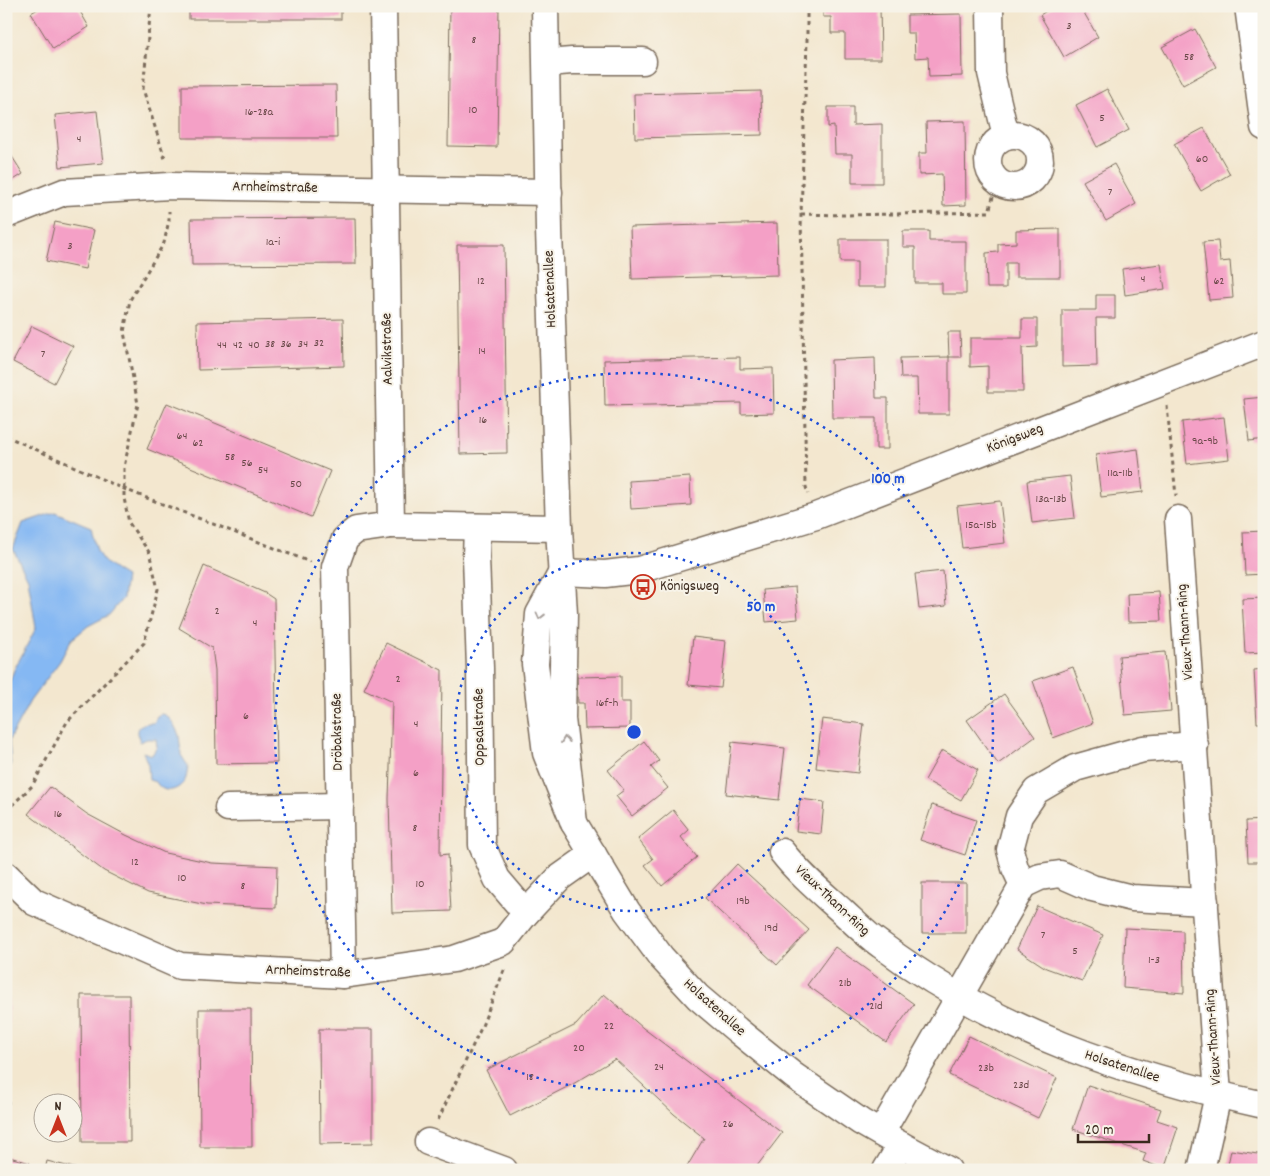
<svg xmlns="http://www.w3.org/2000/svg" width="1270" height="1176" viewBox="0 0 1270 1176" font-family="Dekko,sans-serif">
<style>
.water{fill:#85b8f3;stroke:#607188}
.building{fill:#f4a0c6}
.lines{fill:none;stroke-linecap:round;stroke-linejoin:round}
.minor-casing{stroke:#7b6c5c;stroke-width:29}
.path{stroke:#7b6c5c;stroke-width:3;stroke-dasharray:4 4;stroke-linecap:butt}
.minor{stroke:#fff;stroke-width:26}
.oneway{stroke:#a79f9a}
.ring{fill:none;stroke:#1d4ed8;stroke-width:2.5;stroke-dasharray:2.5 5}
.labels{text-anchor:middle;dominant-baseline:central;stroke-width:4;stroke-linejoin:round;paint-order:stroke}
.number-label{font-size:12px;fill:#694848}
.street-label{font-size:15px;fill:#3b2a1e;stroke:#f7f3e8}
.poi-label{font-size:15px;fill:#3b2a1e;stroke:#f7f3e8;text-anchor:start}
.centre{fill:#1d4ed8;stroke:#f7f3e8;stroke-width:2.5}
.ring-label{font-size:15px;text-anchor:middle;font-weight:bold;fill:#1d4ed8;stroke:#f7f3e8;stroke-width:4;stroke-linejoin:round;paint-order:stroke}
</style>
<rect width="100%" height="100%" fill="#f7f3e8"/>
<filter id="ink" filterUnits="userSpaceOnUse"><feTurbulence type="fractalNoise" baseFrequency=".02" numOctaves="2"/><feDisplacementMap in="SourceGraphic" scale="10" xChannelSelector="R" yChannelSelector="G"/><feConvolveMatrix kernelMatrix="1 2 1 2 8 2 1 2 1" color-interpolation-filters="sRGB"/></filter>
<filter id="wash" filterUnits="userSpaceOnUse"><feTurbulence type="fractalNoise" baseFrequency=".0096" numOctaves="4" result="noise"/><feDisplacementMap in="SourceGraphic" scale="20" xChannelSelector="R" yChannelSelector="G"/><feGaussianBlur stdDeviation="1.12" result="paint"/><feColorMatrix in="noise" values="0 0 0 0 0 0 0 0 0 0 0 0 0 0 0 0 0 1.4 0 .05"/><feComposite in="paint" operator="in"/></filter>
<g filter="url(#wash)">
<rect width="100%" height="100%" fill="#f3e7cf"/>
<g class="water">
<path d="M55,512L91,527C98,558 98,560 126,577L123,598L109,615L88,626L71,640L60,661L30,701L9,740L11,766L6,769V691L14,670L36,628L28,579L13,549L23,523Z"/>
<path d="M161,714L166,715L173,723L179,735L181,755L188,766C187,771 187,778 184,782C176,792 163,794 156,782L149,780L148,765L143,752L152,755L157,747L156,739H147L140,742C135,728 139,722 154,723L157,716Z"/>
</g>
<g id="blocks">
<g class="building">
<polygon points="43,6 77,6 89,27 53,49 31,13"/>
<rect x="189" y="6" width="152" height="13"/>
<polygon points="450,6 499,6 497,147 448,146"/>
<polygon points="823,6 880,6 881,59 845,59 845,33 831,33 831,17 823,17"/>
<polygon points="1054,6 1080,6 1098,37 1064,57 1040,15"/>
<polygon points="961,14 962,76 929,77 928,57 915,58 914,33 907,33 907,15"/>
<polygon points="1195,29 1216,67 1183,85 1162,47"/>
<polygon points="336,85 337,138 182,138 182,86"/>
<polygon points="1107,89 1129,130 1097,147 1076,105"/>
<polygon points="761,91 762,135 635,138 634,94"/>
<polygon points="828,107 853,107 853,125 882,124 882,183 852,183 852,154 835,154 834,126 828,127"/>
<polygon points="97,111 103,163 60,167 55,115"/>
<polygon points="965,121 966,205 943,206 942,174 919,175 919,153 927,153 926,122"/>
<polygon points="1204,128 1230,174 1201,191 1174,144"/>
<polygon points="6,147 23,174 6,185"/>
<polygon points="1114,164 1136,204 1106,221 1083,181"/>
<polygon points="355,218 356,264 192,265 191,219"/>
<polygon points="55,222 94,230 85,269 46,261"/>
<polygon points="777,223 778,275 632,279 630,227"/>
<polygon points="1060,229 1060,277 1016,277 1016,263 1006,263 1006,288 987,288 986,253 998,252 998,244 1016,243 1016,230"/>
<polygon points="903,231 929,231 929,241 966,241 966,294 942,294 942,283 915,283 915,247 903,247"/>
<polygon points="840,239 886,239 886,287 857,287 857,262 840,262"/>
<polygon points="1218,241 1220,262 1230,261 1233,298 1209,300 1203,242"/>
<polygon points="457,245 504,245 507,453 460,454"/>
<polygon points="1161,264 1165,289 1125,295 1122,269"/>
<polygon points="1096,295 1115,295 1115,318 1096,318 1097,366 1062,367 1062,310 1096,310"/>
<polygon points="343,319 344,366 198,370 197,322"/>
<polygon points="1022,319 1037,319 1037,347 1022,348 1023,392 988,392 988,366 970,367 970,338 1022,338"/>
<polygon points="32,326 73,346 54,383 13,362"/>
<polygon points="948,332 960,332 961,357 949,357 949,414 918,414 917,378 901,378 900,358 949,357"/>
<polygon points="740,357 740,369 773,368 774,413 741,414 741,403 605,406 604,360"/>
<polygon points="875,358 876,398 888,398 888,449 876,449 876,418 832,418 831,360"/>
<polygon points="1264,397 1264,439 1249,441 1244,399"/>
<polygon points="167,403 330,471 311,517 147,449"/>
<polygon points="1224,417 1229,459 1187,464 1182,422"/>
<polygon points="1138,449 1143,492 1101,497 1096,455"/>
<polygon points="1070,476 1075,518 1032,523 1027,481"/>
<polygon points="690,477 691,505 631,509 629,481"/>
<polygon points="1000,501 1005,543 962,548 957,506"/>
<polygon points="1264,531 1264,574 1245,575 1243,532"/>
<polygon points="204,566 265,593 274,599 277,763 216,764 215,670 212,648 179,628"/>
<polygon points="943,571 946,606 919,609 915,574"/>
<polygon points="795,587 798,619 766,622 763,590"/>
<polygon points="1159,592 1161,621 1128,622 1127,594"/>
<polygon points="1264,598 1264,652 1245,653 1242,599"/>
<polygon points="693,637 726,641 721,688 688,685"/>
<polygon points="386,643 442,670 440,855 448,854 451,911 392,913 389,799 392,702 364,689"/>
<polygon points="1165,652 1171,711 1125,715 1119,656"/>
<polygon points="1073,667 1093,723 1053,738 1033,681"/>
<polygon points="1264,669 1264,723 1257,723 1254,670"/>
<polygon points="621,676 621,702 630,702 630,728 585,729 584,703 578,703 577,677"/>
<polygon points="1004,694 1035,737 998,764 967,720"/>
<polygon points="822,719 864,724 858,773 816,768"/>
<polygon points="644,741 659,761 651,767 668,788 632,816 616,796 624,790 608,770"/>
<polygon points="732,742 785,748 779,800 726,794"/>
<polygon points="1261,743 1264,743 1264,773 1262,773"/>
<polygon points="942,750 978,770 961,800 925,780"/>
<polygon points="50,787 87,814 126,835 165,853 212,863 277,866 276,908 207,905 148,893 104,871 28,814"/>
<polygon points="800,799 824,802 821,834 796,831"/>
<polygon points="932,805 976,820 965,855 920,840"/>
<polygon points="673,810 689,830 681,837 697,857 662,886 645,865 653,859 638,839"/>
<polygon points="1264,820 1264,862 1248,862 1246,821"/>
<polygon points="737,864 809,930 777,965 705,898"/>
<rect x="922" y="883" width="44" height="50"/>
<polygon points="1037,906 1103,935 1082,981 1046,968 1017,949"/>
<polygon points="1125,928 1183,931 1184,993 1123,988"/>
<polygon points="835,947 914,1004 886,1042 807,985"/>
<polygon points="6,957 8,957 9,1104 6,1104"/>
<polygon points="604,994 643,1028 782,1133 754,1170 685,1170 704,1138 674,1114 615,1059 573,1084 510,1116 486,1070 576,1025"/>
<polygon points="81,995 129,995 130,1142 82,1142"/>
<polygon points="199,1009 251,1009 252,1147 200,1147"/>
<polygon points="319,1029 373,1029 373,1143 320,1144"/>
<polygon points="969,1036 1057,1078 1038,1118 949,1075"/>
<polygon points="1088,1085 1161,1109 1157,1120 1178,1127 1164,1169 1143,1161 1146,1153 1073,1129"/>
<polygon points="1231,1150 1264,1155 1264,1170 1227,1170"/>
<polygon points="6,1156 30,1163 28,1170 6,1170"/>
<polygon points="47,1161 78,1169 78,1170 45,1170"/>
</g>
</g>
</g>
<g filter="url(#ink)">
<use href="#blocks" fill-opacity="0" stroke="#7b6c5c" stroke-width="1"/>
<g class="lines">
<defs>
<g id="minor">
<polyline points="383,6 391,525 559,528"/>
<polyline points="545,6 549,230 559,528 564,614 562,719 574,823"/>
<polyline points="990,6 991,73 1006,136"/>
<polyline points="1248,6 1264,127"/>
<polyline points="547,63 572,61 643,61"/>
<circle cx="1014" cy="161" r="26"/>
<polyline points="6,215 64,192 170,186 549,192"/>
<polyline points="1178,519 1218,1095 1201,1170"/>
<polyline points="477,527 476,557 480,668 482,845 497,879 526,913"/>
<polyline points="562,572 539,614 535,664 546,753 574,823 627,911 661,957 698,997 737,1030 794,1076 861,1122 901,1145 948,1170"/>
<polyline points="562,572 605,574 639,570 816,516 1264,343"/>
<polyline points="1195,745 1143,749 1075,768 1036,791 1019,816 1010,850 1015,868 1023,885 1040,877 1060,874 1092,888 1132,898 1205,902"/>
<polyline points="228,808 340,806"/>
<path d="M782,852C800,875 822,893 844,913C856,924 868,936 881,945C994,1030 1127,1075 1264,1105"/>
<polyline points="6,875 34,902 180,966 343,975 454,959 503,942 526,913 559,878 593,854"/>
<polyline points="343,975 335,567 345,539 356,530 391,525"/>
<polyline points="881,1133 1023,885"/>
<polyline points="428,1142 504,1170"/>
<polyline points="886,1170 901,1145"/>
</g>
</defs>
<use href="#minor" class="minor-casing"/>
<g class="path">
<polyline points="151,6 143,89 166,162"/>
<polyline points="807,6 807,41 801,214 806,487 808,494"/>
<polyline points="801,214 843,215 989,212 997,182"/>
<polyline points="1167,406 1176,496"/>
<polyline points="6,436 124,489 310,562"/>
<polyline points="6,811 32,786 67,722 144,643 158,589 149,552 129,523 124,498 124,467 138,404 124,332 130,300 164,243 169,220 169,211"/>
<polyline points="438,1120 482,1026 505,968"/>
</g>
<use href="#minor" class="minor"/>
</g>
<defs><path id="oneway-chevron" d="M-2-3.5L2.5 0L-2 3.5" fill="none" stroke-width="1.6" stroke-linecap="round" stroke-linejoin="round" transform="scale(1.25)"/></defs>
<g class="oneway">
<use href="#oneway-chevron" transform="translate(540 616) rotate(104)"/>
<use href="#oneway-chevron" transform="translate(565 740) rotate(-97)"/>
</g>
</g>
<g class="ring">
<circle cx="634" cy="732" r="179"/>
<circle cx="634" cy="732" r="359"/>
</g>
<defs>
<symbol id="bus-ring" viewBox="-11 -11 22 22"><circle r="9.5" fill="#f7f3e8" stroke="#c8321e" stroke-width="1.5"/><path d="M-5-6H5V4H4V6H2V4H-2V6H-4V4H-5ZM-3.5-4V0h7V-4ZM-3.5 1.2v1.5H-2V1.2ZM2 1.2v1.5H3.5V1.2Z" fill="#c8321e"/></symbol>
</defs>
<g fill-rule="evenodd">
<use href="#bus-ring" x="629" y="573" width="28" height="28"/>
</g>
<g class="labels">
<g class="number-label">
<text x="1069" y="26">3</text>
<text x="474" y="40">8</text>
<text x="1189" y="57">58</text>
<text x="473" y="110">10</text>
<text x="259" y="112">16-28a</text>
<text x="1102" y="118">5</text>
<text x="79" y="139">4</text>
<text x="1202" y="159">60</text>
<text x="1110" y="192">7</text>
<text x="273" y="242">1a-i</text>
<text x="70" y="246">3</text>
<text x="1143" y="279">4</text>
<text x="481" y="281">12</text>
<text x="1219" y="281">62</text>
<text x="319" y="343">32</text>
<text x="270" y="344">38</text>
<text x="286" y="344">36</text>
<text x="303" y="344">34</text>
<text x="222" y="345">44</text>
<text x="238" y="345">42</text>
<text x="254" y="345">40</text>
<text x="482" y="351">14</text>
<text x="43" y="354">7</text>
<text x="483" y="420">16</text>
<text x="182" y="436">64</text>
<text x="1205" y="441">9a-9b</text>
<text x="198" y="443">62</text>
<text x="230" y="457">58</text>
<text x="247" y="463">56</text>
<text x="263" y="470">54</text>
<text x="1120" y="473">11a-11b</text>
<text x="296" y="484">50</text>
<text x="1051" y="499">13a-13b</text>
<text x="981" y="525">15a-15b</text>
<text x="217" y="611">2</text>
<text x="255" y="623">4</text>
<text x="398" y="679">2</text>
<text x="607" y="703">16f-h</text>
<text x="246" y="716">6</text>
<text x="416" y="724">4</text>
<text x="416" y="773">6</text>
<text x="58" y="814">16</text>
<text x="415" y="828">8</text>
<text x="135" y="862">12</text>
<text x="182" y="878">10</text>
<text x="420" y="884">10</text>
<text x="243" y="886">8</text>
<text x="743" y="901">19b</text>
<text x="771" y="928">19d</text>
<text x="1043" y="935">7</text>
<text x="1075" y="951">5</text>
<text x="1154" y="960">1-3</text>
<text x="845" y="983">21b</text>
<text x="876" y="1006">21d</text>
<text x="609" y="1026">22</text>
<text x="579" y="1048">20</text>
<text x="659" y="1067">24</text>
<text x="986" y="1068">23b</text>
<text x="530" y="1077">18</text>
<text x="1021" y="1085">23d</text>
<text x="728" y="1124">26</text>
</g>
<g class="street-label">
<text transform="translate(275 188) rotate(1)">Arnheimstraße</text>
<text transform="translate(551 289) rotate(-92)">Holsatenallee</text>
<text transform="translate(388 349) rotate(-91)">Aalvikstraße</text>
<text transform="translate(1015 439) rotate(-21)">Königsweg</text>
<text transform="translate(1186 632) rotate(-94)">Vieux-Thann-Ring</text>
<text transform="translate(480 727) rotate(-91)">Oppsalstraße</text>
<text transform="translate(338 732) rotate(-91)">Dröbakstraße</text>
<text transform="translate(832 901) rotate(43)">Vieux-Thann-Ring</text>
<text transform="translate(308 972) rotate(2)">Arnheimstraße</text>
<text transform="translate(714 1008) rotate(42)">Holsatenallee</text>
<text transform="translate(1214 1037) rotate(-94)">Vieux-Thann-Ring</text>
<text transform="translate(1122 1067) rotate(18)">Holsatenallee</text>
</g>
<g class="poi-label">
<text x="660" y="587">Königsweg</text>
</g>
</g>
<circle cx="634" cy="732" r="8" class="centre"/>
<g class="ring-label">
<text x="888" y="483">100 m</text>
<text x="761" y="611">50 m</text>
</g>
<rect width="1270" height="1176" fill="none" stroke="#f7f3e8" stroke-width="25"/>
<g transform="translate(58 1118)"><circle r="24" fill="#f7f3e8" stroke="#aca397"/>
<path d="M0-4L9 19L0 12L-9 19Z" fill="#c8321e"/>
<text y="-8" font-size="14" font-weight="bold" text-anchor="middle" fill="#3b2a1e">N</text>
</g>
<path d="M1078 1134v8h71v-8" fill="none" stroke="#3b2a1e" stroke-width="2.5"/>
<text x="1085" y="1134" font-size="15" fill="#3b2a1e" stroke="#f7f3e8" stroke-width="4" paint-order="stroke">20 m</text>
</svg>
